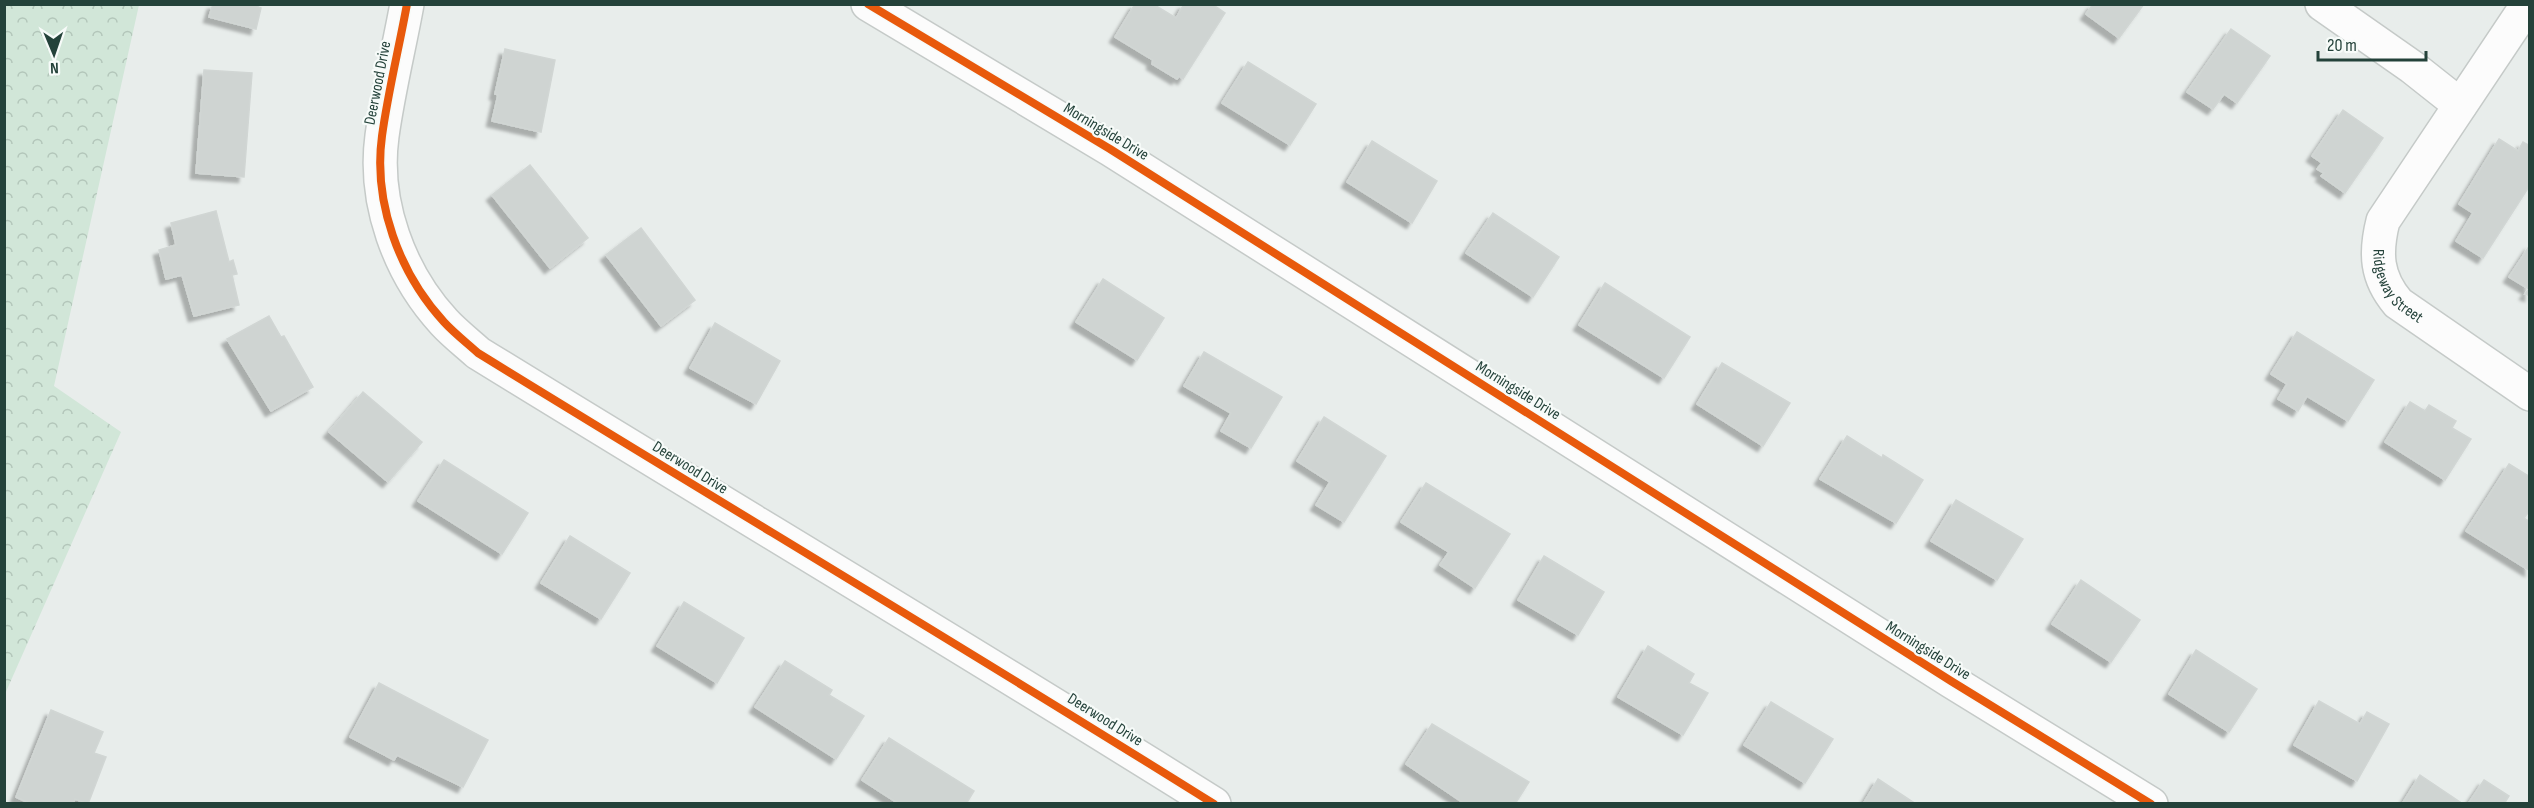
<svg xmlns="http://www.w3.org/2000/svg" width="2534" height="808" viewBox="0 0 2534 808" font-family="'Sofia Sans Condensed',sans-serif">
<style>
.park{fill:url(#park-crowns)}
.building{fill:#cfd4d2;stroke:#d1d6d4;stroke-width:1.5;filter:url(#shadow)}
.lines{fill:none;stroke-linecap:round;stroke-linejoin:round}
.minor-casing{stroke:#c5cac8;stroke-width:36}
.minor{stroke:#fcfcfc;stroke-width:33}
.cycleway-casing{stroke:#f7fbf9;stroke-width:11}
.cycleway{stroke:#e8590c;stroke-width:8}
.labels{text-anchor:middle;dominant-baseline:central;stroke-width:4.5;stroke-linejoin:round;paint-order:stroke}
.street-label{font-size:16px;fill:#24423a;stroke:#f7fbf9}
</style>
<defs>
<pattern id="park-crowns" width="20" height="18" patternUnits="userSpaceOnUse" patternTransform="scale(1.5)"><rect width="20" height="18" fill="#d1e6d8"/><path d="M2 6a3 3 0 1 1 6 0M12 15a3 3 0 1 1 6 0" fill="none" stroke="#b3c6ba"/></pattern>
<filter id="shadow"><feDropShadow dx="-5.5" dy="5.5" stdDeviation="1.5" flood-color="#0004"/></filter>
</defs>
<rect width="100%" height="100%" fill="#e8edeb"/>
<polygon class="park" points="5,4 139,5 54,386 121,432 5,694"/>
<g class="building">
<polygon points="213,4 258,4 258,7 261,8 256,29 209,17"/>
<polygon points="1135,4 1153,4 1176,18 1184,4 1212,4 1225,13 1183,79 1179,76 1177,79 1152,64 1153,60 1115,37"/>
<polygon points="2093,4 2144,4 2119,38 2086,14"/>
<polygon points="2231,29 2270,56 2237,103 2224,94 2213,109 2187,92"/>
<polygon points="505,49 555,60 541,132 492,121 498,95 495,94"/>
<polygon points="1248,62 1316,104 1290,145 1222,103"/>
<polygon points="204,70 252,73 244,177 196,173"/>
<polygon points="2343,110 2383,138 2345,193 2321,176 2324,173 2317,169 2322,163 2312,156"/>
<polygon points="2499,139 2518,151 2523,142 2530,146 2530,185 2483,258 2456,241 2473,213 2459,204"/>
<polygon points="1372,141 1437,181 1412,223 1347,182"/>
<polygon points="530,165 588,238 550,268 492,195"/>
<polygon points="216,211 229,262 233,260 237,274 232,275 239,305 194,316 182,275 166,279 159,250 176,245 171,223"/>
<polygon points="1493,213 1559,257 1533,297 1466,253"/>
<polygon points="641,228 695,300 661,326 606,255"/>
<polygon points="2530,245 2530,296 2525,294 2529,289 2509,277"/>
<polygon points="1103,279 1164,318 1137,360 1076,322"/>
<polygon points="1605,283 1690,337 1664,378 1579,325"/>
<polygon points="269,316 281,337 284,336 313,387 271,411 227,339"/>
<polygon points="715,323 780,361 756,404 690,368"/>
<polygon points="2297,332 2374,380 2348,421 2307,396 2298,411 2278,399 2287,384 2271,374"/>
<polygon points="1204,352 1282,397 1251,448 1221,431 1231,413 1184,386"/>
<polygon points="1722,363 1790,403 1763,446 1697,404"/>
<polygon points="363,392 422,442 388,482 329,432"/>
<polygon points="2410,402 2425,411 2429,405 2456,421 2452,428 2471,439 2445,480 2385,442"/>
<polygon points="1324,417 1386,456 1344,522 1316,505 1330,482 1297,461"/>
<polygon points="1847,436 1882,458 1883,455 1923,480 1896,523 1820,479"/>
<polygon points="444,460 528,513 502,554 418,501"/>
<polygon points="2509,464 2530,477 2530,510 2524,518 2530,522 2530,571 2466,531"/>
<polygon points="1426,483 1510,534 1475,588 1440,565 1449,552 1401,522"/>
<polygon points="1956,500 2023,539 1997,580 1931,541"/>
<polygon points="570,536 630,573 601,619 541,583"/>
<polygon points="1544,556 1604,592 1578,635 1518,600"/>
<polygon points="2081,580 2140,620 2111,662 2052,624"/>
<polygon points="684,602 744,638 717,683 657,646"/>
<polygon points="1648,646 1694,674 1689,683 1708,693 1683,735 1618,697"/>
<polygon points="2196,650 2257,689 2229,732 2169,694"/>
<polygon points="785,661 832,690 829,695 864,716 836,759 755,707"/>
<polygon points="379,683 488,740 463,787 397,755 394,760 350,737"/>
<polygon points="2319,701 2360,724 2367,712 2389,724 2357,781 2294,745"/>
<polygon points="1771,702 1833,739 1805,783 1744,745"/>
<polygon points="51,710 103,732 94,753 106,757 88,804 75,799 73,804 31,804 16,797"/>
<polygon points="1432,724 1529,782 1515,804 1465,804 1406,764"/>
<polygon points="889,738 974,791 966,804 899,804 862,780"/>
<polygon points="2420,775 2463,804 2402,804"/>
<polygon points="1878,779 1916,804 1863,804"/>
<polygon points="2484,780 2509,796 2504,804 2468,804"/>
</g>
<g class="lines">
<defs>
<g id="minor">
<path d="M407,4C399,48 388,92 382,136C373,202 399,273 444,322C454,333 467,343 478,353C723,504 970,651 1214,804"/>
<polyline points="868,4 1110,149 1951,681 2151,804"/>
<polyline points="2322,4 2412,67 2460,105"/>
<path id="s1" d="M2528,4L2383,221C2375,253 2376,277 2398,303L2530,394"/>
</g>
</defs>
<use href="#minor" class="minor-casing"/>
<use href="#minor" class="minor"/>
<defs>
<g id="cycleway">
<path d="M407,4C399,48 388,92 382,136C373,202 399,273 444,322C454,333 467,343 478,353C723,504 970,651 1214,804"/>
<polyline points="868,4 1110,149 1951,681 2151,804"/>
</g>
</defs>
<use href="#cycleway" class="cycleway-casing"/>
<use href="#cycleway" class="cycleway"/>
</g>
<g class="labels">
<g class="street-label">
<text transform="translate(378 83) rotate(-79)">Deerwood Drive</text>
<text transform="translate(1106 132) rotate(31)">Morningside Drive</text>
<text stroke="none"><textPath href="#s1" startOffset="333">Ridgeway Street</textPath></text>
<text transform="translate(1518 391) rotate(32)">Morningside Drive</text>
<text transform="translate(690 468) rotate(32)">Deerwood Drive</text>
<text transform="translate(1928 651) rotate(32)">Morningside Drive</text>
<text transform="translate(1105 720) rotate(32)">Deerwood Drive</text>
</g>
</g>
<rect width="2534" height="808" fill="none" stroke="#24423a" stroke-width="12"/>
<g transform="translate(54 54) rotate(178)" stroke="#f7fbf9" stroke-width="4.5" paint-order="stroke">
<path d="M0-4.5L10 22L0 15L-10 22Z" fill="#24423a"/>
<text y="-9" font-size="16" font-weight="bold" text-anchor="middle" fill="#24423a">N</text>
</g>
<path d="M2318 51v9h108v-9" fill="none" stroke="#24423a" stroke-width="3"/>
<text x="2327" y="51" font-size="18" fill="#24423a" stroke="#f7fbf9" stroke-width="4.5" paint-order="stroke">20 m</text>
</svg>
